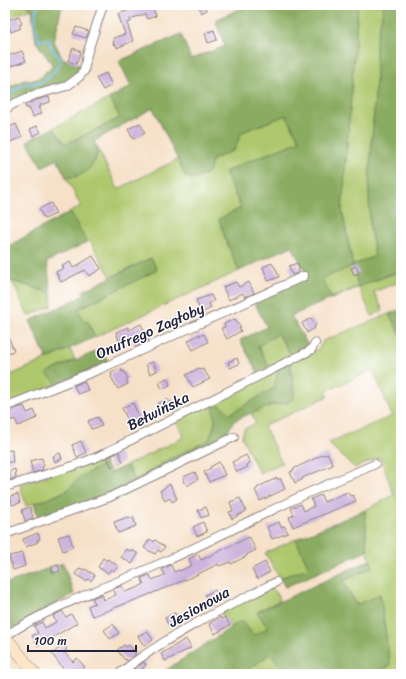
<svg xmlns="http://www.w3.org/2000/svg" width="406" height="679" viewBox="0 0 406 679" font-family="Sriracha,sans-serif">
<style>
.green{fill:#adc76c;stroke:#687454}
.forest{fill:#8aac60;stroke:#56674e;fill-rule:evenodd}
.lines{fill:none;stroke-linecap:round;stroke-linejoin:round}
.stream{stroke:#79bbef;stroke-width:2}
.building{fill:#ccb4dd}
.street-casing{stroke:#8c8181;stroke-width:10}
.secondary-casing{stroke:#8c8181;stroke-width:12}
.street{stroke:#fff;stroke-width:8}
.secondary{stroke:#fee5c5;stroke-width:11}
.labels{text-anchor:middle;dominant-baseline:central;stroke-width:3;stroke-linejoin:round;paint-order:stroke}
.street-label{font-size:15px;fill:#22223b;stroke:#fff}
</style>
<rect width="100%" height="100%" fill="#fff"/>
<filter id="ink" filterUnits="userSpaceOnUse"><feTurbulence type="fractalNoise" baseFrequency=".025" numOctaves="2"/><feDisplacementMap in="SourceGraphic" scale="8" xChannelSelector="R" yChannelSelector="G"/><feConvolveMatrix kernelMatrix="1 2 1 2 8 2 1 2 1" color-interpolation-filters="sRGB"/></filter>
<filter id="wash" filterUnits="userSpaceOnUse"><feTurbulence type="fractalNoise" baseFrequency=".012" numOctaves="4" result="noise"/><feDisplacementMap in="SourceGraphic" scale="16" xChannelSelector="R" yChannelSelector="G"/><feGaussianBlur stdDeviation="0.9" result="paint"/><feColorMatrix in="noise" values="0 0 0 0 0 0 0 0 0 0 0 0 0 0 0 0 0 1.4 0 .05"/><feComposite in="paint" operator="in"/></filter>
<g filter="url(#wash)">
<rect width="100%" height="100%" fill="#f6e0c7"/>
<g class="green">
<polygon points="5,5 27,5 32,9 5,18"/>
<polygon points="358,5 384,5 376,42 376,79 369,187 370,229 375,256 358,287 401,271 401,281 374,292 383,310 372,316 358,287 332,299 322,279 353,265 342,210"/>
<polygon points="110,98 120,118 65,144 53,128"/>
<path d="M286,115L300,141L249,161L225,172L241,208L219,219L225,238L239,271L95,337L88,322L83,321L78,309L157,270L151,258L111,277L90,241L87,242L70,212L81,206L66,177H76L95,162L98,149L118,189L178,159L186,177L194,179C207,174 211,174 212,160L234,150L242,132Z"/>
<polygon points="12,281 51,293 52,306 28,316"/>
<polygon points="389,314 401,335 401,674 378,674 390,665 380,594 357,605 343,581 373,567 367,551 365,510 394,495 380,457 355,468 328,443 392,416 373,370 326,391 328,396 264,426 282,463 259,473 242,437 244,429 256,423 251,413 273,405 287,403 295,392 290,362 319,349 323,341"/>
<polygon points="278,334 292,356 269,367 258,346"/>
<polygon points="70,349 75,360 47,373 57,384 5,405 5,383 8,381 6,377"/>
<polygon points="279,367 274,388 230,415 221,405 209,440 164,462 135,481 127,465 184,437 175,419"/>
<polygon points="101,457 105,464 80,477 69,489 48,499 26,506 20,485"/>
<polygon points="296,539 309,568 280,578 265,553"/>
<polygon points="272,587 280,600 257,612 268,628 254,635 241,621 231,628 221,612"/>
<polygon points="270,654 284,669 277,674 242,674"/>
</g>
<g class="forest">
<polygon points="27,5 62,5 54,41 62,58 82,66 79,72 71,81 5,105 5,92 11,86 25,80 31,81 42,77 45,72 53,66 36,42 32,9"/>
<path d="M249,5H358L342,210L353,265L375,256L370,229L369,187L376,79V42L384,5H401V270L358,287L291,316L309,347L292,356L278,334L258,346L269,367L258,373L240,340L267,327L254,302L308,277L292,246L239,271L225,238L219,219L241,208L225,172L249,161L300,141L286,115L242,132L234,150L212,160C210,174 207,174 194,179L186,177L153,108L94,141L98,149C93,168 86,177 66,177L57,159L42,167L27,141L53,128L66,144L120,118L110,98L131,86L119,61L181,34L191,59L225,46L215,20ZM353,266L358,287L332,298L322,279Z"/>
<polygon points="70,212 87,242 47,262 51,293 12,281 5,284 5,248"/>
<polygon points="151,258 157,270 78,309 83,321 88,322 95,337 47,359 30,321 85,295 83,291"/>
<polygon points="401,309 401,335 389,314"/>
<polygon points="102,349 108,362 57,384 46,373"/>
<polygon points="290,362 294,398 287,403 273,405 244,416 234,421 223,439 111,493 38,518 34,503 48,499 68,490 80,477 105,464 110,473 127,465 135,481 164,462 209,440 215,423 213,407 221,405 230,414 274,388 279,367"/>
<polygon points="365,510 367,551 285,587 280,578 309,568 296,539"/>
<polygon points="370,560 373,567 343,581 357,605 380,594 390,665 378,674 277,674 284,669 270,654 242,674 160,674 241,621 254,635 268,628 257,612"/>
<polygon points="63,563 74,594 19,625 8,629 5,623 5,584"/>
</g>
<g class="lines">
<path class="stream" d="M5,97C11,91 21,86 30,83C33,83 36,83 39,83C50,79 57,70 61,60L52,49L49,39L39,41C36,31 33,15 38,5"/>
</g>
<g id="blocks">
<g class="building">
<polygon points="145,5 152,5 156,16 147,19 145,14 130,19 131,22 127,23 133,41 117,48 116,45 113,44 114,41 113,38 125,34 118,14"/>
<polygon points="202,5 205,5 207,10 201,13 199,6"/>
<polygon points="19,16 22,24 19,25 21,28 11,32 7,20"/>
<polygon points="76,27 89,31 86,38 73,34"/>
<polygon points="214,30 217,40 208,43 205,33"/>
<polygon points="73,48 81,52 76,64 68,61"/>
<polygon points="22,51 26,61 5,68 5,57"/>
<polygon points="106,73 112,85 103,90 96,78"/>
<polygon points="49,97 50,102 40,105 41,107 39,107 42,113 33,117 29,108 26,108 25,105 37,100"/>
<polygon points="140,123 145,133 133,139 128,129"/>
<polygon points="16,124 22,137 10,142 7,135 11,133 9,127"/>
<polygon points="37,126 41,132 33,136 30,129"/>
<polygon points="51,203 56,214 44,219 39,209"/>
<polygon points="93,256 101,269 89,276 85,270 61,282 56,272 64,268 62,266 70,262 73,268"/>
<polygon points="272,263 274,267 275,267 279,277 268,281 263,267"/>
<polygon points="297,263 300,269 298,270 299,272 292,275 289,266"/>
<polygon points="356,266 359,273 354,275 351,268"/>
<polygon points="236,282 239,287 249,282 254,293 245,297 243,293 229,300 223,287"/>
<polygon points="211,295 214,301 209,303 211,308 201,313 196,300"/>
<polygon points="311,318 316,325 314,327 315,328 307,333 302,323"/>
<polygon points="235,319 241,327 239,328 241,331 227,339 221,328 225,327 224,324"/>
<polygon points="141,324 149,340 136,346 131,336 119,341 116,332 128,327 129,330"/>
<polygon points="5,328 14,351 5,354"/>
<polygon points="200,334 200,336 204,334 208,342 193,350 188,341"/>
<polygon points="237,358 239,364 230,368 228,362"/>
<polygon points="153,362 157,371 150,374 146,364"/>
<polygon points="121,368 122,372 124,371 128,379 126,380 128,384 118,389 111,377 112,376 111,373"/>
<polygon points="199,368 200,370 203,369 210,379 193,387 186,375"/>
<polygon points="167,378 170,385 162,389 159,382"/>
<polygon points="84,381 88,390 78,394 74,386"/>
<polygon points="167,399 169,402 171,401 175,408 162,415 157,404"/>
<polygon points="133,403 141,421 135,424 133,421 129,423 122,408"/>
<polygon points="24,406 27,413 34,410 37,418 18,426 15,419 5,423 5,412"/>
<polygon points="98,417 102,426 91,429 88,421"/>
<polygon points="81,441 86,453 77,457 72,445"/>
<polygon points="12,450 13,462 5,462 5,451"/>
<polygon points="119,452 123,462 112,467 107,458"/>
<polygon points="60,453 62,459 55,462 53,456"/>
<polygon points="324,454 325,455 328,454 333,465 302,478 303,479 295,483 290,472 293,471 293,469"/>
<polygon points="246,455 250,463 247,465 248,467 237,472 232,462"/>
<polygon points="42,458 44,466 42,467 43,470 33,473 30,461"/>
<polygon points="219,462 225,475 209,482 204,472 211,468 210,467"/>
<polygon points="15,469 16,478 10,480 10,471"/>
<polygon points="195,472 198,479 187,486 186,483 183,482 184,480 183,477"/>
<polygon points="277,478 278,480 280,478 285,489 260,501 255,490 258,488 258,487"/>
<polygon points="170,484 177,499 172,502 170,498 165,501 160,491"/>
<polygon points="348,492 350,496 353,495 356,501 293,527 289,517 294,515 291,508 301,504 304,511 314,506 311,499 321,495 324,502"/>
<polygon points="18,494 20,503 12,505 11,496"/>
<polygon points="240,498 246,511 232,519 229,512 233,511 230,502"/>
<polygon points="30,507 33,518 25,521 22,510"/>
<polygon points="206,507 209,515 201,518 198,510"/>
<polygon points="128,517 128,519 133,517 136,526 118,533 114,522"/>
<polygon points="203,522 207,532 197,536 193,527"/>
<polygon points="279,522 281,527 284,526 288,533 272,539 267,527"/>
<polygon points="38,533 40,539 37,540 38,542 26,547 23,539"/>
<polygon points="69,534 73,547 63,551 58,537"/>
<polygon points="249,537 256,550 246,555 247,556 231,564 230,562 219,566 218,564 192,577 143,597 93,616 91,614 88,606 95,603 92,598 102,594 104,600 116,595 113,589 122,586 125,592 137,588 144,584 141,578 150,575 152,580 165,575 162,569 171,565 174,572 179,570 180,571 192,565 189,559 198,554 201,560"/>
<polygon points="150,539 154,542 155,540 165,547 161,552 158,550 155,554 144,548"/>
<polygon points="126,549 130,551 132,550 138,554 132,564 121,557"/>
<polygon points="22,553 25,566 13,570 9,556"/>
<polygon points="103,558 107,561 108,559 118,566 114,571 111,569 108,573 98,567"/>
<polygon points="265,562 270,572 257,579 252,569"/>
<polygon points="58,565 60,571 53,573 51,567"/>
<polygon points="80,568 84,570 85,569 95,575 91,581 88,579 86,581 75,574"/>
<polygon points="215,590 221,600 211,606 205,595"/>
<polygon points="62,611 66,617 71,614 77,623 38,646 32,636 38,633 34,626 42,622 45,628 56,622 53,616"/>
<polygon points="175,613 180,623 169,627 165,618"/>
<polygon points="220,617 221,619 225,617 230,625 215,634 209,624"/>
<polygon points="113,624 119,633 110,639 104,630"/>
<polygon points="147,631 153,640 144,646 138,636"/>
<polygon points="186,639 191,648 165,661 161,654"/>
<polygon points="63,645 67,649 64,652 73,662 77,658 85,667 76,674 67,674 52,654"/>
<polygon points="124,645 126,647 129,645 136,654 127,661 126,659 125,660 117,650"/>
<polygon points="144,662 146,665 142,669 146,674 138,674 134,669"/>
</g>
</g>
</g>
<g filter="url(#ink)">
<use href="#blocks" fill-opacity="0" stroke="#8c8181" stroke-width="1"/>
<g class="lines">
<defs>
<g id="street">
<polyline points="5,110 13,104 34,95 67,86 79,77 84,71 87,54 103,5"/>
<polyline points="5,407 100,369 304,276"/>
<polyline points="5,487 73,466 97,457 311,350 315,343"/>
<polyline points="5,534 110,497 234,437"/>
<path d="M5,636C55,604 110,586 164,562C213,540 260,515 308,493C330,483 353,474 375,464"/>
<path d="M119,674C166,636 222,609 276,582"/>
</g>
<polyline id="secondary" points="5,636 35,674"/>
</defs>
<use href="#street" class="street-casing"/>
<use href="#secondary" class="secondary-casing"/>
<use href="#street" class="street"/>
<use href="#secondary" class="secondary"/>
</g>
</g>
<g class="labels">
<g class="street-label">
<text transform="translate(150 331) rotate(-24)">Onufrego Zagłoby</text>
<text transform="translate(158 411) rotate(-27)">Bełwińska</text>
<text transform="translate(199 607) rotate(-29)">Jesionowa</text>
</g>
</g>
<rect width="406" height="679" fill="none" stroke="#fff" stroke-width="20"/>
<path d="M28 645v6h108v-6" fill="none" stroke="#22223b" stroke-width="2"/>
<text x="34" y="645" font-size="12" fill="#22223b" stroke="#ffffff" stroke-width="3" paint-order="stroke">100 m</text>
</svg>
